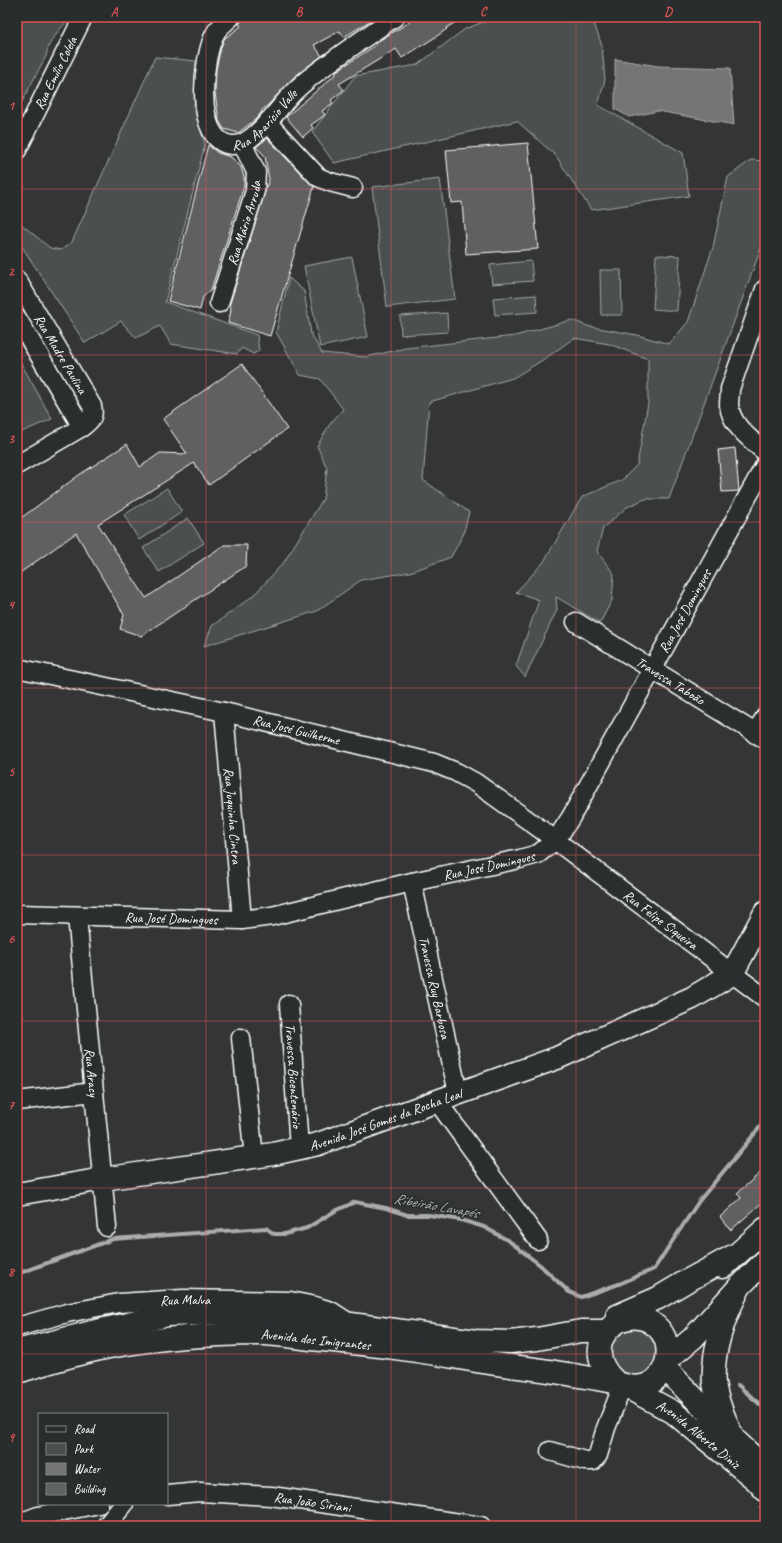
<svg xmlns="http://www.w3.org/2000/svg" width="782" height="1543" viewBox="0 0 782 1543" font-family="Caveat,sans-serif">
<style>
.green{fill:#4c4f50;stroke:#a6a7a8}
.water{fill:#737576;stroke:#abacad}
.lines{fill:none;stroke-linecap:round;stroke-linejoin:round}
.stream{stroke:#abacad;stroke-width:4}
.building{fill:#5f6162;stroke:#fff}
.minor-casing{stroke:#fff;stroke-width:21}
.major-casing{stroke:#fff;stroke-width:25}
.path{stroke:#fff;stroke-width:2.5;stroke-dasharray:3 3;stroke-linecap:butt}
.minor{stroke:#2a2d2e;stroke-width:18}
.major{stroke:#2a2d2e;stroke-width:22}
.grid{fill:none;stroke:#de5353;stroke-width:1;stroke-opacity:0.55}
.labels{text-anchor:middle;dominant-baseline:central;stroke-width:3;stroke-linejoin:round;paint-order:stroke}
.street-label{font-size:14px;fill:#fff;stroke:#2a2d2e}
.water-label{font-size:15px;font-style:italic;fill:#b2b3b4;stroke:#2a2d2e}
.neatline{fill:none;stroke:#de5353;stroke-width:1.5}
.grid-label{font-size:13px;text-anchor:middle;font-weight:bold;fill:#de5353}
</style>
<rect width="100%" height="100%" fill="#333536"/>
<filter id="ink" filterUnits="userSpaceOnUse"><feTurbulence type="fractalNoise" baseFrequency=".025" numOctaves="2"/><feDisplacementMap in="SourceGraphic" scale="8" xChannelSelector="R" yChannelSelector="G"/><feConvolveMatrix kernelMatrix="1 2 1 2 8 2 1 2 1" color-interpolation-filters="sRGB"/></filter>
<g filter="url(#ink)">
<g class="green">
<path d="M17,17H71C61,28 48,40 46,56L17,111Z"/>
<polygon points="496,17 592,17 602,46 605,80 598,105 683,153 689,196 591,210 556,156 517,121 334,163 312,132 355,76 417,65 465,29"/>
<polygon points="155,57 196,61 194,108 205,144 165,302 257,335 259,351 253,354 242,348 237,354 171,344 160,326 136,338 121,321 85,343 17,239 17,231 21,224 50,248 61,250 72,242"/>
<polygon points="751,160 765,161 765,237 669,499 645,499 627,507 603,528 597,551 614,574 612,600 600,623 556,597 557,610 525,677 516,666 539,600 516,592 543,563 582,497 622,480 637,465 648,403 648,359 609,344 574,338 546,358 513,378 429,402 423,480 469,512 463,535 451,557 410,572 361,580 317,611 204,646 212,626 254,595 284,562 323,499 327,468 317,446 330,424 343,409 320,379 300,375 276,332 289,278 304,291 311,334 322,353 366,357 406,348 515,336 572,320 587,326 637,335 669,344 688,322 713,247 728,177"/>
<polygon points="440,179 455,299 387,307 372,187"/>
<polygon points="656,255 680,256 677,311 653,309"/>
<polygon points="352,257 368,337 320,347 304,266"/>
<polygon points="531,261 533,281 492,284 490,265"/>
<polygon points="600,270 621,270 622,315 601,315"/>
<polygon points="536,295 537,312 495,315 493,298"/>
<polygon points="447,313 448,332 401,335 400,316"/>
<polygon points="17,356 52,419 17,434"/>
<polygon points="167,488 182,512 139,540 124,515"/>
<polygon points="188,518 204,543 159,572 143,548"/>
<polygon points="623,1327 648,1329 661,1350 652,1374 627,1379 608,1363 610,1338"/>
</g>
<polygon class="water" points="615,59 658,66 730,68 734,125 658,111 629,117 615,109"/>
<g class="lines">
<g class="stream">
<polyline points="17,1274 113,1239 266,1228 274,1234 285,1234 307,1228 335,1211 355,1202 386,1208 407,1215 429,1215 461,1220 484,1227 509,1241 540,1265 569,1292 581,1297 619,1284 654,1269 699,1201 765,1121"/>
<polyline points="738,1385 765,1409"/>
</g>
</g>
<g class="building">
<polygon points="245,17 376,17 344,37 340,31 314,45 322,56 294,77 267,106 261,111 262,112 256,119 238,133 224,129 219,121 215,93 216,69 221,47 224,39 241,26 239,24"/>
<polygon points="418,17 464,17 446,28 447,29 434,38 402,58 396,49 339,84 344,90 331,100 333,103 322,111 325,115 311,125 313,128 303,137 286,117 336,74 335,72 376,45 375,43"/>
<polygon points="267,138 314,187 270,336 228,323 231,310 230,303 269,179 265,156 256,147"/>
<polygon points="528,143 538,249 466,254 462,202 451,203 446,150"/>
<polygon points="208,145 218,153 231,157 241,167 244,177 244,186 211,290 203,297 200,310 168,301"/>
<polygon points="242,364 287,429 209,485 194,463 98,524 146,598 224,545 247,545 246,566 141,636 120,629 124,615 76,533 17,575 17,521 79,475 127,444 140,467 160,453 187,454 163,419"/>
<polygon points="735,448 739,491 722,492 718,450"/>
<polygon points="765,1169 765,1200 731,1230 720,1217 741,1198 737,1193"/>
</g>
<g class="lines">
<defs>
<g id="minor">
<path id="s1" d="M231,17C226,22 219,27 216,32C202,56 193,142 232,145C252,147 277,110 289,97C304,80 324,67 343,53C360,41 377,29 395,17"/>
<polyline points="267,122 318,177 330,182 353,188"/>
<path id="s2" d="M17,150L83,17"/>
<path id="s3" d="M17,280L92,406C95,417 90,421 82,427L17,465"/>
<path d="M765,289L730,389C730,394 729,400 729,405C731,426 751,439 765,452"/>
<path id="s4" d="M219,303L255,191L256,172L242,143"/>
<polyline points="17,318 82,427"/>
<path id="s5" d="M576,622L765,739"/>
<path id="s6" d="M17,668L224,712L434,763L456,772L476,783L543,831L765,998"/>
<path id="s7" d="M224,712L242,920"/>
<polyline points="755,734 765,717"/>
<path id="s8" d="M412,882L458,1093"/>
<path id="s9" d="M17,914L242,920L272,916L412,882L520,859L538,854L556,840L571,817L765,465"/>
<path id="s10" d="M77,916L107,1227"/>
<path id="s11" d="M289,1004L299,1148"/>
<polyline points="241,1038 254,1157"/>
<polyline points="17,1101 94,1092"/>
<polyline points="437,1101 538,1240"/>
<path id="s12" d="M17,1327L67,1313L119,1303L183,1299L290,1301L315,1306L331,1311L351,1324"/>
<polyline points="550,1451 585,1461 593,1461 598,1455 606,1428 623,1385"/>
<path id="s13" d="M167,1495L200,1492L271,1496L481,1526"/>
<polyline points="17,1524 38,1516 99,1504"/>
<polyline points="106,1526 124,1504"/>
</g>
<g id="major">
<path id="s14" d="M17,1194L103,1179L273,1154L318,1144L557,1058L692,998L732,974L765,913"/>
<polyline points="723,1267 765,1229"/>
<polyline points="617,1316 658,1298 685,1282 733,1256"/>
<polyline points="17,1351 96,1331 168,1315 228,1313 351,1324 476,1341 510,1342 537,1339 581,1331 607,1331"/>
<polyline points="668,1359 693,1338 740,1286 765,1261"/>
<polyline points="665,1368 733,1438 765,1468"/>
<path id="s15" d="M17,1372C47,1363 78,1353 109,1347C158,1338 215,1334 265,1334C280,1335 296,1337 311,1339C346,1342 382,1346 417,1351C443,1355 469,1360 495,1364C517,1367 539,1369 561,1373C578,1376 596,1378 614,1382C626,1385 632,1389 646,1385C669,1377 675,1344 657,1327C625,1297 573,1345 616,1382"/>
<path id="s16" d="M625,1386L673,1412L756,1480L765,1490"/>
<path d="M733,1438C725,1420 717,1402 714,1383C713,1378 714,1372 714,1367C716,1338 727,1312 740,1286"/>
</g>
</defs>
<use href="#minor" class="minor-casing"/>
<use href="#major" class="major-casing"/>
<polyline class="path" points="760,1507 765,1513"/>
<use href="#minor" class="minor"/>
<use href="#major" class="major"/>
</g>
</g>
<path class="grid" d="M206,17V1526M391,17V1526M576,17V1526M17,189H765M17,355H765M17,522H765M17,688H765M17,855H765M17,1021H765M17,1188H765M17,1354H765"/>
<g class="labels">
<g class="street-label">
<text stroke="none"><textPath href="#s2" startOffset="86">Rua Emílio Colela</textPath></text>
<text stroke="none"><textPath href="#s1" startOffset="191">Rua Aparício Valle</textPath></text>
<text stroke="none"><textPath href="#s4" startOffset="84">Rua Mário Arruda</textPath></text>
<text stroke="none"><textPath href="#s3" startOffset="86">Rua Madre Paulina</textPath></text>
<text stroke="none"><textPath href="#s9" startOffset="814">Rua José Domingues</textPath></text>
<text stroke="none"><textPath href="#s5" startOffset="111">Travessa Taboão</textPath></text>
<text stroke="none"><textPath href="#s6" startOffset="286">Rua José Guilherme</textPath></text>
<text stroke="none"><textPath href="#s7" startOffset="104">Rua Juquinha Cintra</textPath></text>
<text stroke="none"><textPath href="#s9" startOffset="478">Rua José Domingues</textPath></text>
<text stroke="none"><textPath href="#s9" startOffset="154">Rua José Domingues</textPath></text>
<text stroke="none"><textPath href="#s6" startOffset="704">Rua Felipe Siqueira</textPath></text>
<text stroke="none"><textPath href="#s8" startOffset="108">Travessa Ruy Barbosa</textPath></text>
<text stroke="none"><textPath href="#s10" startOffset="157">Rua Aracy</textPath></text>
<text stroke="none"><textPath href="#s11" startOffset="72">Travessa Bicentenário</textPath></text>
<text stroke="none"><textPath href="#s14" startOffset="377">Avenida José Gomes da Rocha Leal</textPath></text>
<text stroke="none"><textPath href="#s12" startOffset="171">Rua Malva</textPath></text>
<text stroke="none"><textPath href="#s15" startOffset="303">Avenida dos Imigrantes</textPath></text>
<text stroke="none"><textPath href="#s16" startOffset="88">Avenida Alberto Diniz</textPath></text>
<text stroke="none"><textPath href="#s13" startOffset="146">Rua João Siriani</textPath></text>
</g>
<g class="water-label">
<text transform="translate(436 1206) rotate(10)">Ribeirão Lavapés</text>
</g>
</g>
<rect width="782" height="1543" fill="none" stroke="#2a2d2e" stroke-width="44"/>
<rect x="38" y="1413" width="130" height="92" fill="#2a2d2e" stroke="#7f8182"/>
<rect x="46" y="1426" width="20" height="6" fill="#2a2d2e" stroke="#7f8182"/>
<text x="74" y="1433" font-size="12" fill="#ffffff">Road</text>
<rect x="46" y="1443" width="20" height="12" fill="#4c4f50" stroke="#7f8182"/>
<text x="74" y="1453" font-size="12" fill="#ffffff">Park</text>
<rect x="46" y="1463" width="20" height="12" fill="#737576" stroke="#7f8182"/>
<text x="74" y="1473" font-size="12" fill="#ffffff">Water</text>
<rect x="46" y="1483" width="20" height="12" fill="#5f6162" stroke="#7f8182"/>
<text x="74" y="1493" font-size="12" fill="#ffffff">Building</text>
<rect x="22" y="22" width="738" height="1499" class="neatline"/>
<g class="grid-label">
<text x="114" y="16">A</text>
<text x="299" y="16">B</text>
<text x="483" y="16">C</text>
<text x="668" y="16">D</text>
<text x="11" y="110">1</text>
<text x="11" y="276">2</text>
<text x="11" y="443">3</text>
<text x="11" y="609">4</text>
<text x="11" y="776">5</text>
<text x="11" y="943">6</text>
<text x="11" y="1109">7</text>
<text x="11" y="1276">8</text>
<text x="11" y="1442">9</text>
</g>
</svg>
